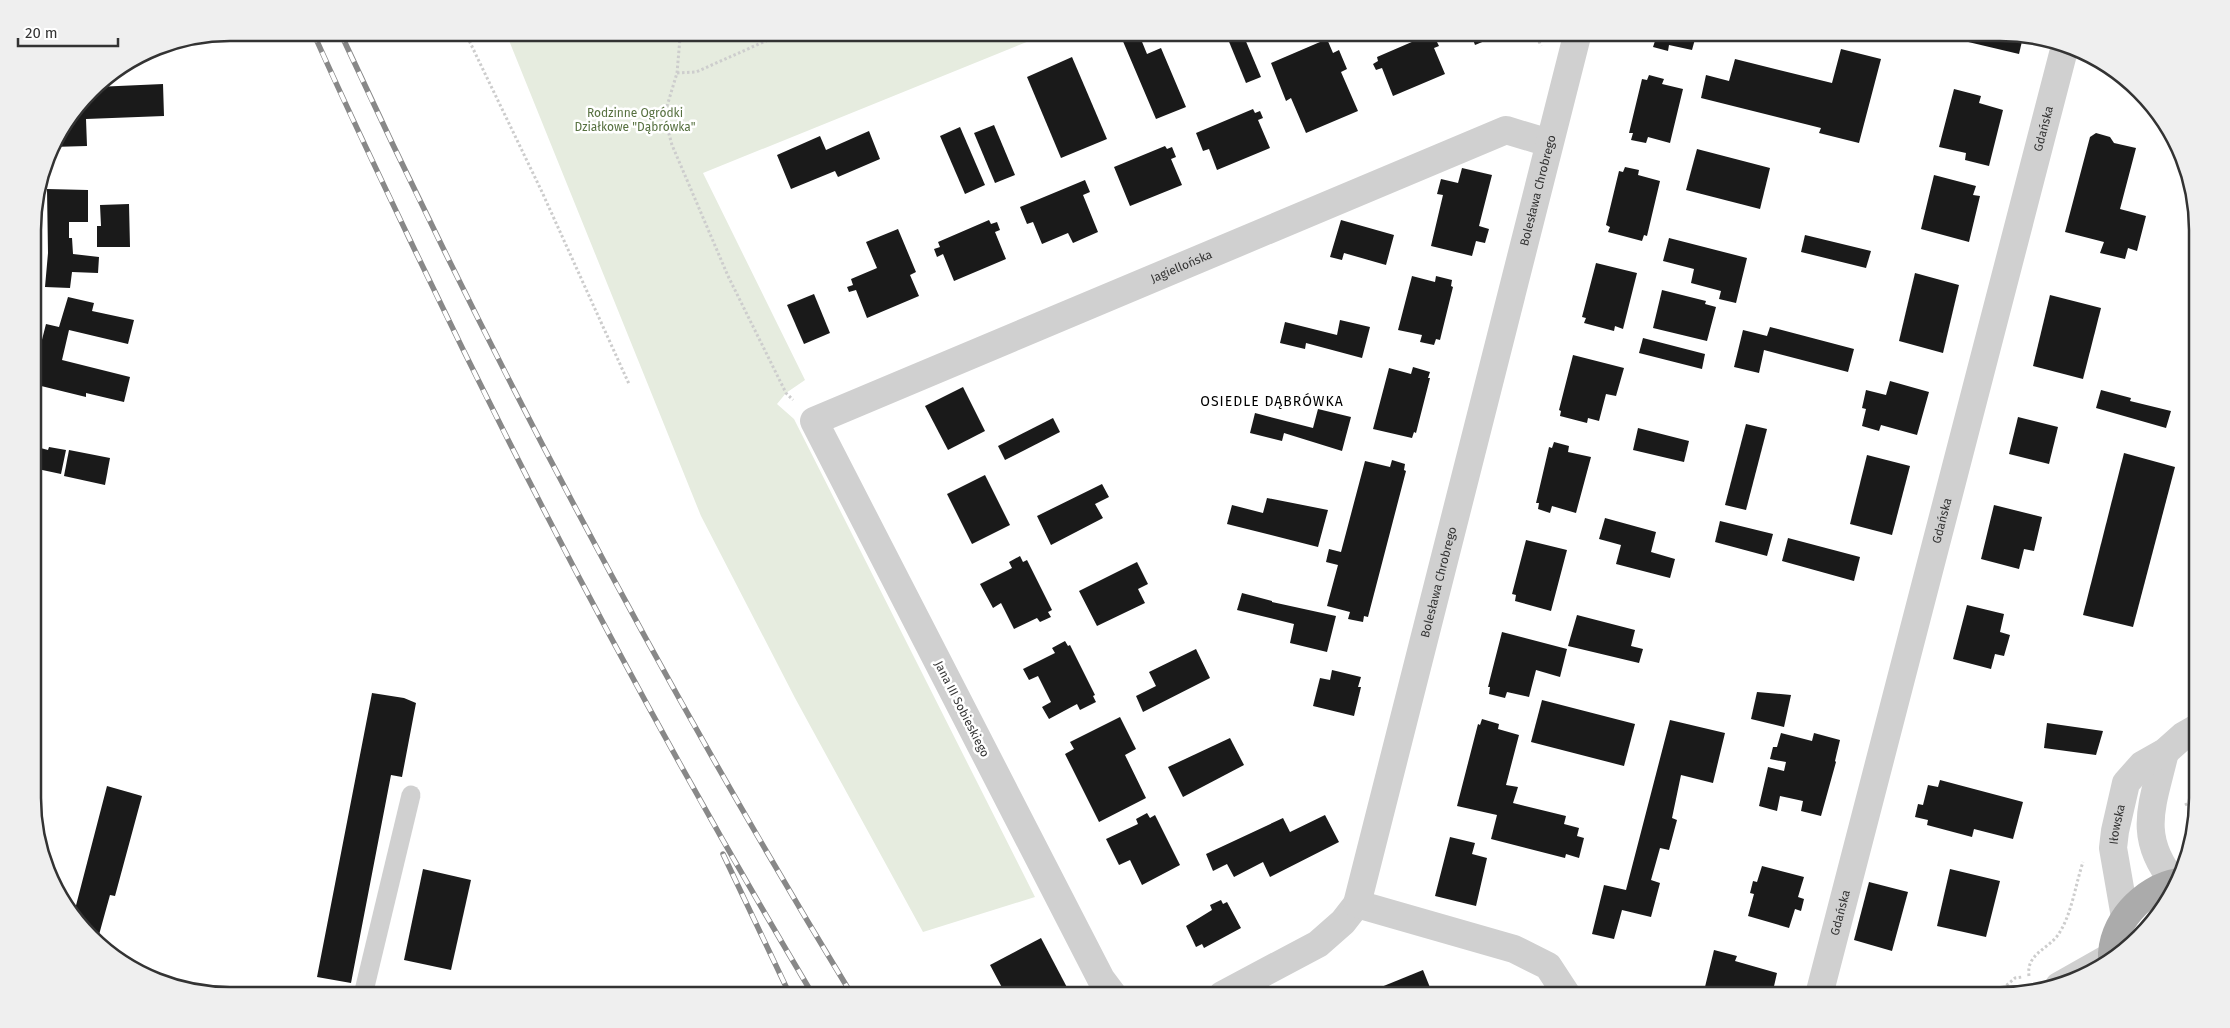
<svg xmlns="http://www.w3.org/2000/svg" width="2230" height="1028" viewBox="0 0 2230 1028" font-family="'Fira Sans',sans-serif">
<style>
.green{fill:#e6ecdf}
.building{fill:#1a1a1a}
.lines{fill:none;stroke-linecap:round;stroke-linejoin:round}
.path{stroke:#cdcdcd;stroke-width:3;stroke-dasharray:2.5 2.5;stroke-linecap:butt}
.service{stroke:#d0d0d0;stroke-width:19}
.minor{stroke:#d0d0d0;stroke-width:28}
.tertiary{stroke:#d0d0d0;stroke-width:28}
.primary{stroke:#ababab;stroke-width:28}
.rail-casing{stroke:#888;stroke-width:5.5}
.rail{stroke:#fff;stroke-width:4;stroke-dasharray:11;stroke-linecap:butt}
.labels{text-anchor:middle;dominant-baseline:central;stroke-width:5;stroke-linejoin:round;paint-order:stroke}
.park-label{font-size:12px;fill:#56703f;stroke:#fff}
.street-label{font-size:12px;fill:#333;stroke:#fff}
.neighbourhood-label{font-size:14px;letter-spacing:1px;fill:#000;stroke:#fff}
.rim{fill:none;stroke:#333;stroke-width:2.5}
</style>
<rect width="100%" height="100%" fill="#fff"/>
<polygon class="green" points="506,33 1049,33 703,173 805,380 786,393 777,404 794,419 1035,897 923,932 795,698 701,516"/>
<g class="building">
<polygon points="1119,32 1138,32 1147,54 1161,48 1186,107 1156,119"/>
<polygon points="1225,32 1242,32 1261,77 1246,83"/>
<polygon points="1470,32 1504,32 1504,33 1475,45"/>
<polygon points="1653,32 1697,32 1692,50 1669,45 1668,51 1653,47 1655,41 1651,40"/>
<polygon points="1966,32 2000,32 2023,37 2019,54 1964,41"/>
<polygon points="1428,35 1430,40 1435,38 1439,46 1434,48 1445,74 1393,96 1382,68 1376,70 1373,64 1378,61 1377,57"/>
<polygon points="1327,39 1333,53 1339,50 1347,69 1341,72 1358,111 1306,133 1291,98 1286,101 1271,63"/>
<polygon points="1841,49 1881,59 1859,143 1819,133 1821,128 1701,98 1706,75 1729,81 1735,59 1832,83"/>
<polygon points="1072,57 1107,139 1061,158 1027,77"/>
<polygon points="1649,75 1664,79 1662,84 1683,89 1670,143 1648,137 1646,143 1631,140 1633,133 1629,133 1642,79 1647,80"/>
<polygon points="163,84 164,116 86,119 87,146 52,147 53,143 82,105 86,105 86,100 96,87"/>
<polygon points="1954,89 1981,96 1979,103 2003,110 1989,166 1965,160 1966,153 1939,147"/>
<polygon points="1253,109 1255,113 1260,111 1263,118 1258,120 1270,148 1217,170 1209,149 1203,151 1196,133"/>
<polygon points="994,125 1015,175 995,183 974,133"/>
<polygon points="960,127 985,185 965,194 940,136"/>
<polygon points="869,131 880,159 838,177 835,171 791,189 777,155 820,136 826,150"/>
<polygon points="2096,133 2110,137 2114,143 2136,148 2120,209 2146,216 2137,251 2128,248 2125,259 2100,253 2104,242 2065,232 2090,137"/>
<polygon points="1165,146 1167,149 1172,147 1176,157 1171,159 1182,185 1130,206 1114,167"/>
<polygon points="1697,149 1770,168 1760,209 1686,190"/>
<polygon points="1625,167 1639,170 1638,175 1660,181 1647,236 1644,235 1642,241 1608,232 1610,227 1606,225 1619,171 1623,172"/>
<polygon points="1462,168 1492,175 1479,226 1489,229 1485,243 1476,241 1472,256 1431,246 1443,195 1437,194 1441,179 1458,183"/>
<polygon points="1934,175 1976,186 1973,195 1980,196 1969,242 1921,229"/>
<polygon points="1085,180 1090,192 1083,195 1098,232 1073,243 1068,233 1042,244 1033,222 1027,224 1020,207"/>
<polygon points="47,189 88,190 88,222 69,222 69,238 72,238 73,254 99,257 98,273 72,272 70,288 45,287 48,253"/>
<polygon points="129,204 130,247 97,247 97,226 101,226 100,205"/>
<polygon points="989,220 991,224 997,222 1000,230 995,232 1006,259 954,281 943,254 937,257 934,249 940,247 938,242"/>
<polygon points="1341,220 1394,235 1386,265 1344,253 1342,260 1330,257"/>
<polygon points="898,229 916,272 910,275 919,296 867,318 856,290 849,292 847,287 853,285 851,279 877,268 866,242"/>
<polygon points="1805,235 1871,251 1866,268 1801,252"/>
<polygon points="1669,238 1747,258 1736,303 1719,299 1721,291 1691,283 1694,269 1663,261"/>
<polygon points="1596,263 1637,273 1623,329 1615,326 1614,331 1584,323 1586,318 1582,317"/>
<polygon points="1915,273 1959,285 1943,353 1899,341"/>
<polygon points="1412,276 1435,282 1436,276 1452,280 1451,286 1453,287 1440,340 1436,339 1434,345 1420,342 1422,335 1398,330"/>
<polygon points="1662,290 1706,301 1705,304 1716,307 1707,341 1653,328"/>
<polygon points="814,294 830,333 804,344 787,305"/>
<polygon points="2050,295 2101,308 2083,379 2033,366"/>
<polygon points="68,297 94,303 92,311 134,320 128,344 69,330 62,360 130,377 124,402 86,393 86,397 33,384 33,375 46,324 59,327"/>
<polygon points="1340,320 1370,327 1362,358 1306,343 1305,349 1280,343 1285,322 1337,335"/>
<polygon points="1770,327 1854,349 1848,372 1764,350 1759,373 1734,367 1743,330 1767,336"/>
<polygon points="1643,338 1705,354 1702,369 1639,353"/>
<polygon points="1573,355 1624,368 1616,396 1606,394 1599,421 1588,418 1587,423 1560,416 1561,411 1559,410"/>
<polygon points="1413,367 1430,372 1428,378 1430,378 1416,433 1414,432 1412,438 1373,429 1389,368 1411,374"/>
<polygon points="1890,381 1929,392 1917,435 1881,425 1879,431 1862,426 1866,409 1862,408 1866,390 1886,395"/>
<polygon points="963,387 985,431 948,450 925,406"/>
<polygon points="2101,390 2131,398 2130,401 2171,411 2166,428 2096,408"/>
<polygon points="1318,409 1351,417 1342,451 1284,433 1282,441 1250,433 1255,413 1313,428"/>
<polygon points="2018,417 2058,427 2049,464 2009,454"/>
<polygon points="1053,418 1060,432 1005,460 998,446"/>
<polygon points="1746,424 1767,429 1746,510 1725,505"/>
<polygon points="1638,428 1689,441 1684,462 1633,450"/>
<polygon points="1554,442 1569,446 1568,452 1591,457 1576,513 1552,506 1550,513 1538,509 1539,503 1536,503 1549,447 1552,448"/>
<polygon points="33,446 48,450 49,447 66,450 61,474 33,468"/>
<polygon points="69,450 110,458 105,485 64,476"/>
<polygon points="2124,453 2175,467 2133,627 2083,615"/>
<polygon points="1867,455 1910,466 1892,535 1850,524"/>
<polygon points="1392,460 1405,464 1404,470 1406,471 1368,617 1364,616 1363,622 1348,619 1350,612 1327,606 1338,565 1326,562 1329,549 1341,552 1365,461 1390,467"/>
<polygon points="985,475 1010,525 972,544 947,494"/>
<polygon points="1102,484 1109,497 1095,504 1103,518 1051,545 1037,516"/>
<polygon points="1267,498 1328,510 1318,547 1227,524 1232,505 1263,513"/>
<polygon points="1994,505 2042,517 2034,551 2024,549 2019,569 1981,559"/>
<polygon points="1605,518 1656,532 1651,552 1675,559 1670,578 1616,564 1621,545 1599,539"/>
<polygon points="1720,521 1773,534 1767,556 1715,542"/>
<polygon points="1788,538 1860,557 1854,581 1782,561"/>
<polygon points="1526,540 1567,550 1551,611 1515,601 1516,595 1512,594"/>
<polygon points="1020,556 1023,562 1027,560 1052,610 1048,612 1051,617 1040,622 1037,618 1014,629 1001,603 993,608 980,584 1012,568 1009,562"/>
<polygon points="1137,562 1148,584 1138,589 1145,603 1097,626 1079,591"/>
<polygon points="1242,593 1272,601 1272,602 1336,616 1327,652 1290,643 1294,624 1237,610"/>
<polygon points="1967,605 2004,614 2000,632 2010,635 2004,656 1995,654 1991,669 1953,659"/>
<polygon points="1577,615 1635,630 1631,646 1643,649 1639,663 1568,646"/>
<polygon points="1502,632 1567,649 1560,677 1536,670 1529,697 1507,692 1505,698 1489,694 1490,687 1488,687"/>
<polygon points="1065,641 1068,646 1070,645 1095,695 1093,696 1096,702 1080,710 1077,704 1049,719 1042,707 1051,702 1038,676 1029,680 1023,669 1055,653 1052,648"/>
<polygon points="1196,649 1210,678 1143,712 1136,696 1156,686 1149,672"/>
<polygon points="1332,670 1361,677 1358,687 1361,687 1354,716 1313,706 1320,678 1330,680"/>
<polygon points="1757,692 1791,695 1784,727 1751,719"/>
<polygon points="372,693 404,698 416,703 402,777 391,775 351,983 317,977"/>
<polygon points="1542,700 1635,724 1624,766 1531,742"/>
<polygon points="1120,717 1136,749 1125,755 1146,798 1099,822 1065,754 1074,749 1070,742"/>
<polygon points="1482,719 1499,724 1498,729 1519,735 1506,785 1518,787 1513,803 1566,816 1564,824 1579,828 1577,836 1584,838 1579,858 1566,854 1565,858 1491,839 1497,815 1457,806 1478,724 1480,725"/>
<polygon points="1670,720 1725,733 1713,783 1681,775 1672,818 1677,820 1669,850 1660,848 1651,880 1660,883 1651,917 1622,910 1614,939 1592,934 1604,885 1626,890"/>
<polygon points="2047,723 2103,731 2096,755 2044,748"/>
<polygon points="1781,733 1812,741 1814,733 1840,740 1835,761 1836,762 1821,816 1801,811 1803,801 1780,796 1777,811 1759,806 1768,767 1784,771 1786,762 1770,759 1773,747 1777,747"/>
<polygon points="1230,738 1244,765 1183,797 1168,767"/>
<polygon points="1940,780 2023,802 2013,839 1974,829 1972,837 1927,825 1928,820 1915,817 1918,804 1923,805 1928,785 1938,787"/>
<polygon points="107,786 142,796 115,896 110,895 97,942 73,917"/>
<polygon points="1147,813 1150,818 1155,815 1180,865 1142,885 1130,860 1119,865 1106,839 1138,824 1136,819"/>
<polygon points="1325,815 1339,842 1270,877 1263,862 1234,877 1227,864 1213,871 1206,854 1283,818 1290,832"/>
<polygon points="1450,837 1475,843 1472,854 1487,858 1476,906 1435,896"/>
<polygon points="1762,866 1804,877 1798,897 1804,899 1801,911 1795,909 1789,928 1748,916 1754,894 1750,893 1753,881 1757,882"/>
<polygon points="423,869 471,880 451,970 404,960"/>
<polygon points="1950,869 2000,881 1986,937 1937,926"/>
<polygon points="1869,882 1908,892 1892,951 1854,940"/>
<polygon points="1221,900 1223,904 1227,902 1241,928 1204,948 1202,944 1196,947 1186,926 1212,910 1210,905"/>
<polygon points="1041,938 1071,995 1006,995 990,965"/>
<polygon points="1714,950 1737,956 1735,961 1777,973 1772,995 1703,995"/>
<polygon points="1423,970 1433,995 1365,995 1364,994"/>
</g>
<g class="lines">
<g class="path">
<polyline points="465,32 542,192 629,384"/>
<polyline points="786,32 696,72 677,73 664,116 672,145 728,276 786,393 793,400"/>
<polyline points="1535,32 1541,46"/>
<polyline points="677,73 680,38 679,32"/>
<polyline points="2185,805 2197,798"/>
<path d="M2029,976C2026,954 2047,950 2058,935C2072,914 2075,886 2083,862"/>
<polyline points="1995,995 2015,978 2022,977"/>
</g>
<polyline class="service" points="363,995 411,795"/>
<g class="minor">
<path d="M2165,752C2153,804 2136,836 2174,882"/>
<path id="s1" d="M2125,917L2113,848L2115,831L2126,783L2142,765L2165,752L2183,736L2197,728"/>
<path id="s2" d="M1113,995L1101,979L814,421L1506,130L1549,143"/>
<polyline points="1222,995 1318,944 1343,922 1357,904"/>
<path id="s3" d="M1567,995L1548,966L1514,949L1357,904L1578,32"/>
<path id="s4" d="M1819,995L2065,46"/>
</g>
<polyline class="tertiary" points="2059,986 2112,956"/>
<path class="primary" d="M2112,960C2110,924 2143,888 2178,882"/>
<defs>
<g id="rail">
<path d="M313,32C344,102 377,171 410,240C533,498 667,750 813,995"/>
<path d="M340,32C493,363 663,684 852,995"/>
<polyline points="723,854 790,995"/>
</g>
</defs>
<use href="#rail" class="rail-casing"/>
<use href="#rail" class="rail"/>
</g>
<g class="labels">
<g class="park-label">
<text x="635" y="113">Rodzinne Ogródki<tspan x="635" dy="14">Działkowe "Dąbrówka"</tspan></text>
</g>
<g class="street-label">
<text stroke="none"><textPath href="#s4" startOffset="895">Gdańska</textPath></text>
<text stroke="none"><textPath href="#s3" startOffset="972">Bolesława Chrobrego</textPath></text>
<text stroke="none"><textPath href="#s2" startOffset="1046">Jagiellońska</textPath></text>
<text stroke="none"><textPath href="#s4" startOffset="490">Gdańska</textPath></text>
<text stroke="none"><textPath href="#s3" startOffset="568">Bolesława Chrobrego</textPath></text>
<text transform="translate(962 709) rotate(63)">Jana III Sobieskiego</text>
<text stroke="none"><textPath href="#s1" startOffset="94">Iłowska</textPath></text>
<text stroke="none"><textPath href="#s4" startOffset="85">Gdańska</textPath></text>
</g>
<g class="neighbourhood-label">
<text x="1272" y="401">OSIEDLE DĄBRÓWKA</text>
</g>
</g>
<path d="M0 0H2230V1028H0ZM230 41H2000A189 189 0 0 1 2189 230V798A189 189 0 0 1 2000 987H230A189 189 0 0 1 41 798V230A189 189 0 0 1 230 41Z" fill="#efefef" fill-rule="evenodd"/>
<path class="rim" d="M230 41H2000A189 189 0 0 1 2189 230V798A189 189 0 0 1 2000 987H230A189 189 0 0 1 41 798V230A189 189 0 0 1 230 41Z"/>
<path d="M18 38v8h100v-8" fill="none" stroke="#333333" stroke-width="2.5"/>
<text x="25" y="38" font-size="15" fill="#333333" stroke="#ffffff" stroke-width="4" paint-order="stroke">20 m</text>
</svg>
